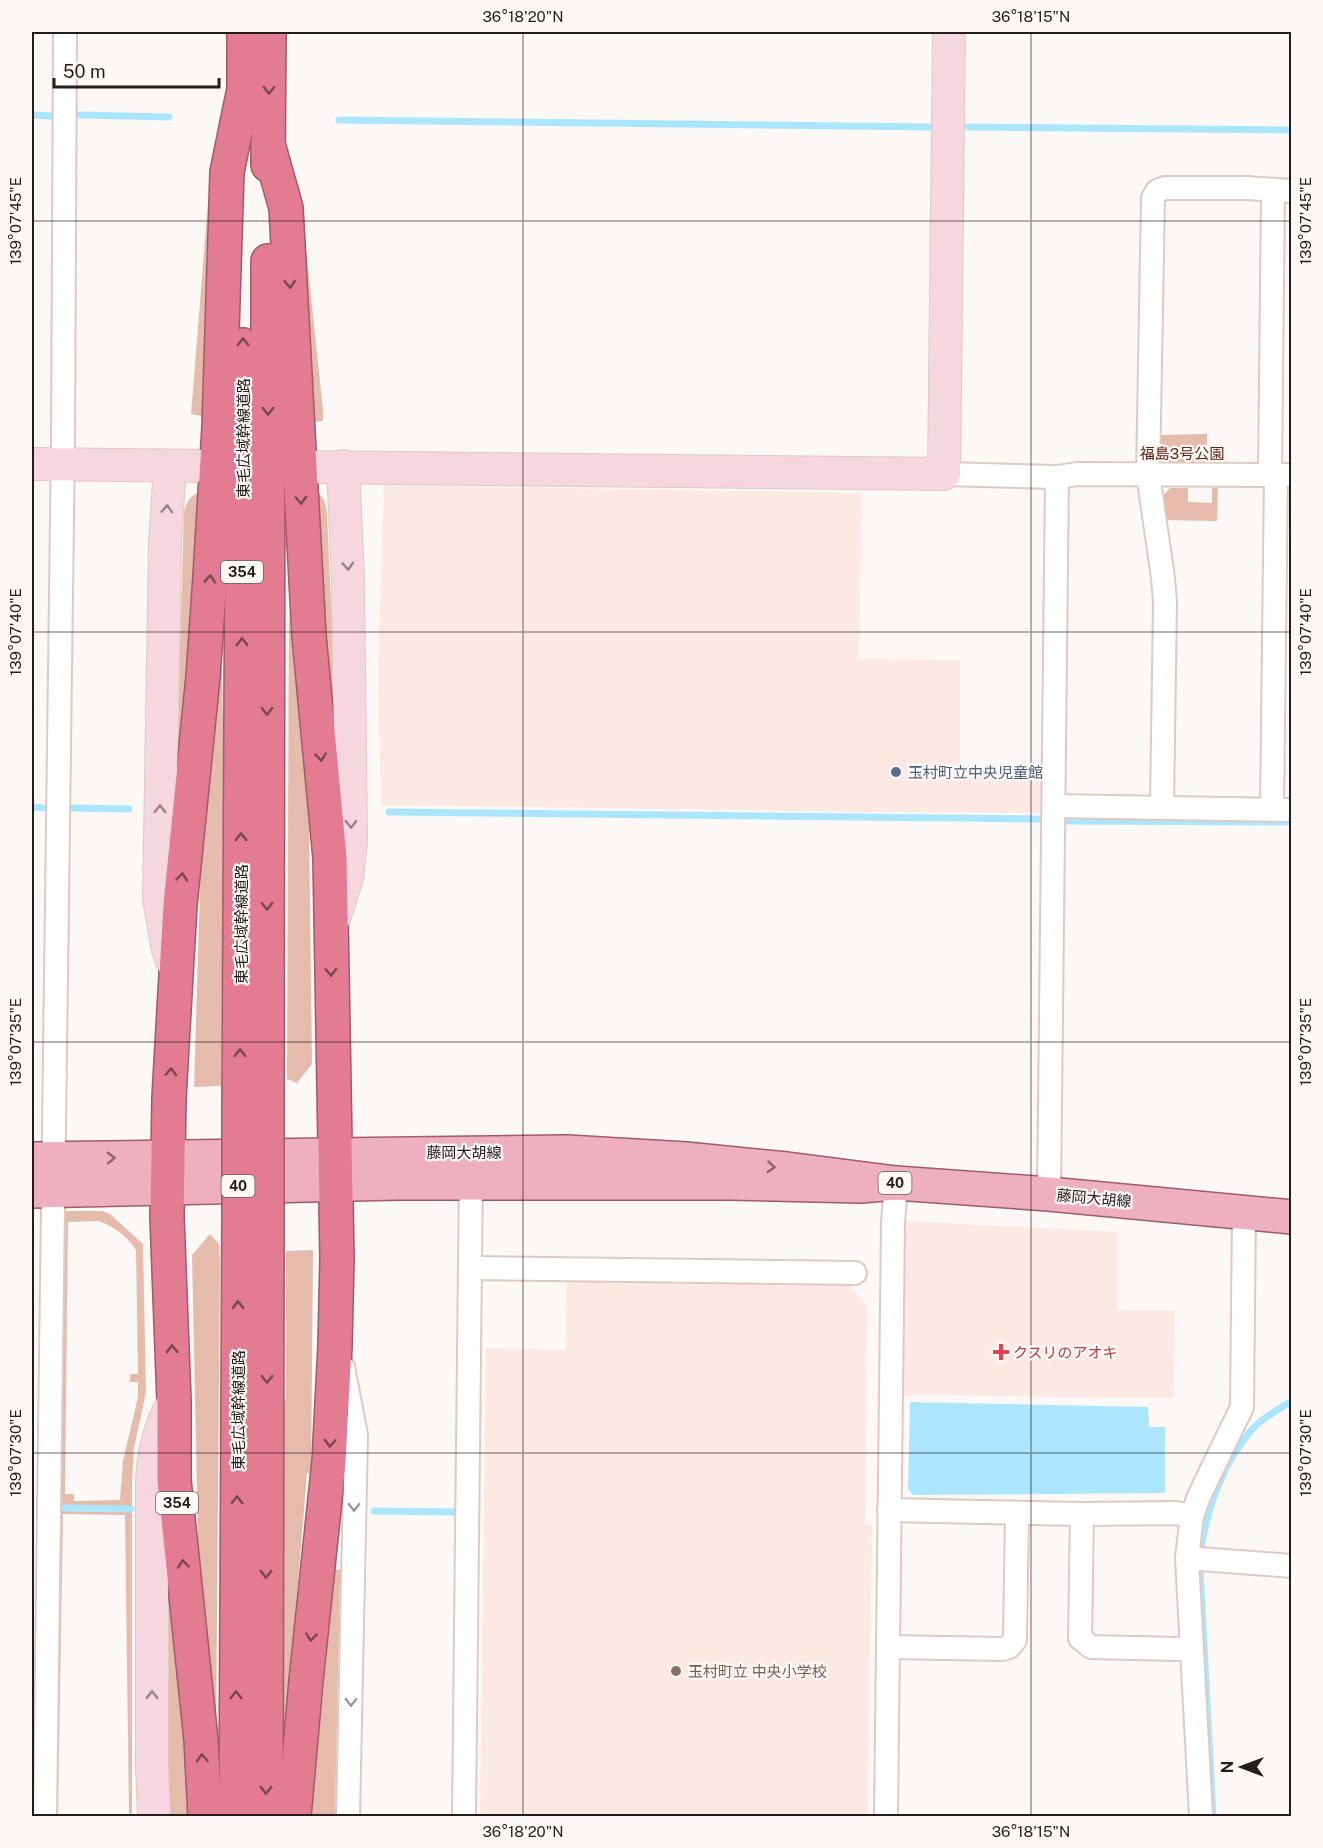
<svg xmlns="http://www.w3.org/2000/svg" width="1323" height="1848" viewBox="0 0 1323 1848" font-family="'Public Sans','Noto Sans JP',sans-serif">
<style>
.built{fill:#fce9e3}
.green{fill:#e5bbac;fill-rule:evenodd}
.water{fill:#ace6fe}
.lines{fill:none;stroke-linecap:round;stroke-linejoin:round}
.stream{stroke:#ace6fe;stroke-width:7}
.street-casing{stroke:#dfc9c2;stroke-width:26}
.secondary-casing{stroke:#dfc9c2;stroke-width:34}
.primary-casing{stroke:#a05a69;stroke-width:36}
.highway-casing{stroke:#a05a69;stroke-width:36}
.street{stroke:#fff;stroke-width:22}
.secondary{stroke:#f7d7df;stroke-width:32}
.primary{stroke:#eeb0be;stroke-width:33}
.highway{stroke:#e37b93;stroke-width:33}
.highway-bridge-casing{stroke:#a05a69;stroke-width:36;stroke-linecap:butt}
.highway-bridge{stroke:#e37b93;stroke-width:33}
.oneway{stroke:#7a4751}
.oneway2{stroke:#988387}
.oneway3{stroke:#8a666c}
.oneway4{stroke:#9d9998}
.ticks{fill:none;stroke:#251d1b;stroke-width:1.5;stroke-opacity:0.45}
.service-dot{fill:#5c6f8a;stroke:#fcf8f6;stroke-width:2}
.health-dot{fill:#e0444e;stroke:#fcf8f6;stroke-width:2}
.education-dot{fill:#8d6e63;stroke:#fcf8f6;stroke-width:2}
.labels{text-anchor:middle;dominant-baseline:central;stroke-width:4.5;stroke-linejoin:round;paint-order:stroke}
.shield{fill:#fcf8f6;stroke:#665f5d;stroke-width:1.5}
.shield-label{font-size:14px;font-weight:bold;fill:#251d1b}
.street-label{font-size:15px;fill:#251d1b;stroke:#fcf8f6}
.park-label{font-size:15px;fill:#5f250f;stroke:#fcf8f6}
.service-label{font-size:15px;fill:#4e5e75;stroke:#fcf8f6;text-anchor:start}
.health-label{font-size:15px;fill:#be3a42;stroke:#fcf8f6;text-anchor:start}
.education-label{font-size:15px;fill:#785e54;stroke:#fcf8f6;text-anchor:start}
.neatline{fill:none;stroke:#251d1b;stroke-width:2}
.ticks-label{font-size:15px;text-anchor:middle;fill:#251d1b}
</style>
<rect width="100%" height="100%" fill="#fcf8f6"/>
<g class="built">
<polygon points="384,485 862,493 859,659 960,660 960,776 1043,777 1043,813 858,812 381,805 378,673"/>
<polygon points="909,1221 1118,1232 1118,1310 1175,1311 1174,1398 903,1395 905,1223"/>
<polygon points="567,1278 847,1282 867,1306 865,1524 872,1525 868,1816 480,1816 486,1348 566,1350"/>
</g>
<g class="green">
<polygon points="299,183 323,410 323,421 314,422 304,258 297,195"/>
<polygon points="208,203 202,416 191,414"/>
<polygon points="1207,434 1207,471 1170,472 1158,458 1158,435"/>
<polygon points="1170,488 1188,488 1188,502 1212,503 1212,488 1218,488 1217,521 1161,520 1157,502"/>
<path d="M205,489L173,885L184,512C187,498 192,495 205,489Z"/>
<polygon points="317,491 324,500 327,512 341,832 318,654"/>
<polygon points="289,612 309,817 312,1064 297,1083 287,1079"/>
<polygon points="222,665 224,782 221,1086 194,1087 201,856"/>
<path d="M64,1211H102L110,1214L143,1244L146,1392L134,1448L132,1481V1816H129L125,1515L63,1514L58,1816H55ZM98,1221C114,1226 127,1236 136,1250L138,1374H130V1382H138V1397L123,1461L120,1500L74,1501V1494H65L68,1222Z"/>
<polygon points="210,1234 219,1244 220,1261 216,1731 199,1585 192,1255"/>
<polygon points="313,1250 311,1474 307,1473 284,1751 282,1401 286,1399 286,1251"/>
<polygon points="165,1487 191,1816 168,1816 167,1560"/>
<polygon points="331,1569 343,1570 344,1577 340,1577 335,1816 311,1816 329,1631"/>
</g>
<polygon class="water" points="910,1402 1148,1407 1149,1427 1165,1427 1165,1493 913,1495 908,1489"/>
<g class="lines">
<g class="stream">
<polyline points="32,115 52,116"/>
<polyline points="80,115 169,117"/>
<polyline points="339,120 929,127"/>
<polyline points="968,127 1292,130"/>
<polyline points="32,807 43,808"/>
<polyline points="73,808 129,809"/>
<polyline points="389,812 1039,819"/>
<polyline points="1069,821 1292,822"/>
<polyline points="63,1508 131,1509"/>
<polyline points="374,1511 454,1512"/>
<path d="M1200,1553C1207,1510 1221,1466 1250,1432C1261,1419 1277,1410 1292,1401"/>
<polyline points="1200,1569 1213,1816"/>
</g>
<defs>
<g id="street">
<polyline points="944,474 1057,477 1078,474 1292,475"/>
<polyline points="1270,475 1273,191"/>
<polyline points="1054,806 1292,810"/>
<polyline points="1162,807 1165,602 1163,578 1148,474 1153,198 1157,191 1165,188 1247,188 1292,191"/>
<polyline points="1272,809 1276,475"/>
<polyline points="1049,1194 1057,477"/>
<polyline points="471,1268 855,1273"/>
<polyline points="343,1367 356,1435 348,1816"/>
<polyline points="889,1510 1082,1514 1176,1513 1192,1516"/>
<polyline points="1082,1514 1080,1638 1091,1647 1177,1649 1192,1647"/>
<polyline points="1187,1558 1292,1566"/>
<polyline points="888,1647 1003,1649 1009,1647 1015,1640 1017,1513"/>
<polyline points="45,1816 63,442 65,32"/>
<polyline points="464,1816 471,1170"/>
<polyline points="886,1816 893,1223 896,1183"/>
<polyline points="1201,1816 1187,1558 1192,1516 1199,1496 1242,1407 1244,1211"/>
</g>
<g id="secondary">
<polyline points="32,464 206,466"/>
<polyline points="170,466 165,543 159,899 168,950 172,961"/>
<polyline points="308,467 944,474 949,32"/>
<polyline points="335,916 347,877 351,841 348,578 343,466"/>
<path d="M154,1816L152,1764V1482C153,1452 159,1427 174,1401"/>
</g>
<g id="primary">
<polyline points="32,1159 567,1152 686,1159 787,1169 896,1183 860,1186 731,1183 398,1183 32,1191"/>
<polyline points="896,1183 1049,1194 1292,1217"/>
</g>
<g id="highway">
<polyline points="244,32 244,111"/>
<polyline points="268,144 286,208 309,636 330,858 337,1258 335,1346 329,1461 306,1681 294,1816"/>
<polyline points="268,165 269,32"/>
<polyline points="239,1112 243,345"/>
<polyline points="267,1112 268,261"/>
<polyline points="205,1816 201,1740 174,1480 174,1401 167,1217 169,1098 180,905 203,677 210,577 219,427 227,172 244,89"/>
<polyline points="236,1816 239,1215"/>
<polyline points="266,1816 267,1215"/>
</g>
</defs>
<use href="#street" class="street-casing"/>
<use href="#secondary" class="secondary-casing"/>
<use href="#primary" class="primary-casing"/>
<use href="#highway" class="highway-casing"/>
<use href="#street" class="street"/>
<use href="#secondary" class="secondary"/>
<use href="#primary" class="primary"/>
<use href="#highway" class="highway"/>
<defs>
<g id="highway-bridge">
<polyline points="267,1112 267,1215"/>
<polyline points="239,1215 239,1112"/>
</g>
</defs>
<use href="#highway-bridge" class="highway-bridge-casing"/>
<use href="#highway-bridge" class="highway-bridge"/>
</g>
<defs><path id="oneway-chevron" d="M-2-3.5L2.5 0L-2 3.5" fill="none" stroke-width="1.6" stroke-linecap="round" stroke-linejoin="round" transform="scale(1.5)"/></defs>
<g class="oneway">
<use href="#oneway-chevron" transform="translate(269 90) rotate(90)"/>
<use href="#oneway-chevron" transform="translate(290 284) rotate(87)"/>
<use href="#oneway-chevron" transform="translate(243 342) rotate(-90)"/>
<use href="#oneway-chevron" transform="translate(268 411) rotate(90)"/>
<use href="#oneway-chevron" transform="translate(301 500) rotate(87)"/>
<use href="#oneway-chevron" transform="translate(210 579) rotate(-86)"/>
<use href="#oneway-chevron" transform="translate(242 642) rotate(-90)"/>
<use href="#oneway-chevron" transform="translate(267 711) rotate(90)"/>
<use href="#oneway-chevron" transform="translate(321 757) rotate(84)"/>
<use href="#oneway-chevron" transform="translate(241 837) rotate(-90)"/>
<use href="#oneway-chevron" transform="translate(182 877) rotate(-85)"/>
<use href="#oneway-chevron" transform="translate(267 906) rotate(90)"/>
<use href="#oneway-chevron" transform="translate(331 972) rotate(88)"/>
<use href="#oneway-chevron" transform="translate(240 1053) rotate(-90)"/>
<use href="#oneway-chevron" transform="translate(171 1072) rotate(-87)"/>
<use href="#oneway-chevron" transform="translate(238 1305) rotate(-90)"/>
<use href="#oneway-chevron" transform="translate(172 1349) rotate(-92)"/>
<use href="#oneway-chevron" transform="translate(267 1379) rotate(90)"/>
<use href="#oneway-chevron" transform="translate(330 1443) rotate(93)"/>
<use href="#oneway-chevron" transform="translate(237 1500) rotate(-90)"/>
<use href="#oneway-chevron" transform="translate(183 1564) rotate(-96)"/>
<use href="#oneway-chevron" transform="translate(266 1574) rotate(90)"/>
<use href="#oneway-chevron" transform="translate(311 1637) rotate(96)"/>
<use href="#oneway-chevron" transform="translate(236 1695) rotate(-90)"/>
<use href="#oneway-chevron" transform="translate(202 1758) rotate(-93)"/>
<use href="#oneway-chevron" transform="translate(266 1790) rotate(90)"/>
</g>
<g class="oneway2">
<use href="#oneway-chevron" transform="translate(167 509) rotate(-86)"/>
<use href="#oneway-chevron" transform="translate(348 566) rotate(86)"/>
<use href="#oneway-chevron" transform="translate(160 809) rotate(-89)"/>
<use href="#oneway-chevron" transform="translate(351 824) rotate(89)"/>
<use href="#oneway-chevron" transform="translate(152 1695) rotate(-90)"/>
</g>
<g class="oneway3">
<use href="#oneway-chevron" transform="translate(111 1158) rotate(-1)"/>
<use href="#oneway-chevron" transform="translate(771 1167) rotate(5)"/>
</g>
<g class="oneway4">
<use href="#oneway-chevron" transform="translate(354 1507) rotate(91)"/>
<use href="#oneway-chevron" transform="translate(351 1702) rotate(91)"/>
</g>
<path class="ticks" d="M523,32V1816M1031,32V1816M32,221H1292M32,632H1292M32,1042H1292M32,1453H1292"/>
<circle class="service-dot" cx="896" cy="772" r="6"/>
<path class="health-dot" d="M998 1343h6v6h6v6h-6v6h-6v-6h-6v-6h6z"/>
<circle class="education-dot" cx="676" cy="1671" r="6"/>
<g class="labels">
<g class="shield">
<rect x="221" y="561" width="42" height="22" rx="4.5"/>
<rect x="878.5" y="1172" width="33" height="22" rx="4.5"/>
<rect x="221.5" y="1175" width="33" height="22" rx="4.5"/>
<rect x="156" y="1492" width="42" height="22" rx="4.5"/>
</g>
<g class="shield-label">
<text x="242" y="572">354</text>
<text x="895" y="1183">40</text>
<text x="238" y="1186">40</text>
<text x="177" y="1503">354</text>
</g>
<g class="street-label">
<text transform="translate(243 438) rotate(-90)">東毛広域幹線道路</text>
<text transform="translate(241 924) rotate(-90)">東毛広域幹線道路</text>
<text x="464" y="1152">藤岡大胡線</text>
<text transform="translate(1094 1198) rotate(5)">藤岡大胡線</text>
<text transform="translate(238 1410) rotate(-90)">東毛広域幹線道路</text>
</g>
<g class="park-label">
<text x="1182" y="453">福島3号公園</text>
</g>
<g class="service-label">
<text x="908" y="772">玉村町立中央児童館</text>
</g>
<g class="health-label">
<text x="1013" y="1352">クスリのアオキ</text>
</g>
<g class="education-label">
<text x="688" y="1671">玉村町立 中央小学校</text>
</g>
</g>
<rect width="1323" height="1848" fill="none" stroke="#fcf8f6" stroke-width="66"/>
<g transform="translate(1242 1767) rotate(270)" stroke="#fcf8f6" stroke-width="4.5" paint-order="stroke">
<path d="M0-4.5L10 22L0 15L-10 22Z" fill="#251d1b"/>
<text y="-9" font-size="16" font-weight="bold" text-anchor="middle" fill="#251d1b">N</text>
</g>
<path d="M54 78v9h165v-9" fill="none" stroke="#251d1b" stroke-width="3"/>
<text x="63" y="78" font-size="18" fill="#251d1b" stroke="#fcf8f6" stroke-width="4.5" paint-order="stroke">50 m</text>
<rect x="33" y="33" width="1257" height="1782" class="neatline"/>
<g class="ticks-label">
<text x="523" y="22">36°18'20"N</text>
<text x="1031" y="22">36°18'15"N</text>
<text transform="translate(1306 221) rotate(-90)" y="5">139°07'45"E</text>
<text transform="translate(16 221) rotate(-90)" y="5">139°07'45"E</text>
<text transform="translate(1306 632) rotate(-90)" y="5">139°07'40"E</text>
<text transform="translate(16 632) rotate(-90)" y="5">139°07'40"E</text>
<text transform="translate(1306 1042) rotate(-90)" y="5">139°07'35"E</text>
<text transform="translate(16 1042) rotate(-90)" y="5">139°07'35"E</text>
<text transform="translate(1306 1453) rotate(-90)" y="5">139°07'30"E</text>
<text transform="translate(16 1453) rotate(-90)" y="5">139°07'30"E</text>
<text x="523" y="1837">36°18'20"N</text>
<text x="1031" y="1837">36°18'15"N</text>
</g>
</svg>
